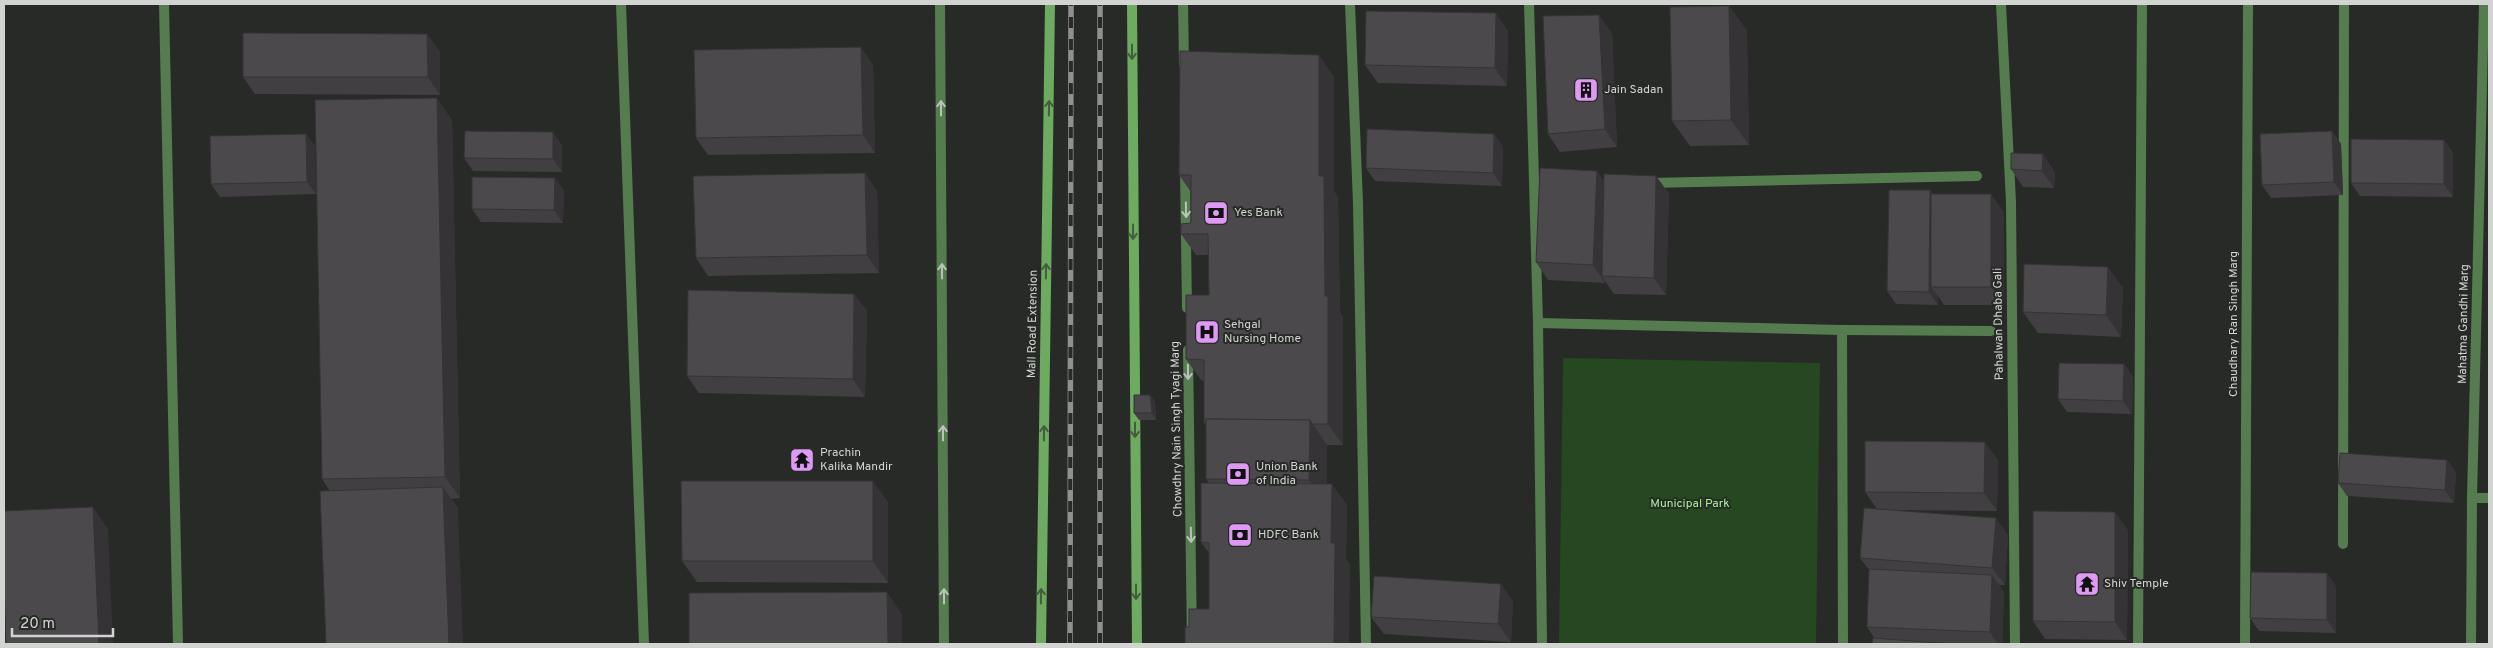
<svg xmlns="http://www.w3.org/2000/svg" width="2493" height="648" viewBox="0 0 2493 648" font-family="Overpass,sans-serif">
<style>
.green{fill:#264820}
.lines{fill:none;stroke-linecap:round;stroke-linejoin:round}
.service{stroke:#557c4e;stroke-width:10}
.minor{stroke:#557c4e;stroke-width:10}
.secondary{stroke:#6cab60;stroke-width:10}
.rail-casing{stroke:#8f918f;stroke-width:5.5}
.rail{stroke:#282a27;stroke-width:4;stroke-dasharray:11;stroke-linecap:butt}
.wall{fill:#413f42}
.shaded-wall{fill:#353336}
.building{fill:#4c494d;stroke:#353336}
.oneway{stroke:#435e3e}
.oneway2{stroke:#b9c2b8}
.labels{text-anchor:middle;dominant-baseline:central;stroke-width:4;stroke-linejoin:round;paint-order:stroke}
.poi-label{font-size:12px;fill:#d2d4d2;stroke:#282a27;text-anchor:start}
.street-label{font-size:12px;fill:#d2d4d2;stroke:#282a27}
.park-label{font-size:12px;fill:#a1f492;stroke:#282a27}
</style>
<rect width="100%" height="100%" fill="#282a27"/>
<polygon class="green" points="1563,358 1820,363 1816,644 1559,644"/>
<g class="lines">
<g class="service">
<polyline points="164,4 178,644"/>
<polyline points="621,4 644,644"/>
<polyline points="940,4 944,644"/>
<polyline points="2472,498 2489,498"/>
<polyline points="2343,544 2344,4"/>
</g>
<g class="minor">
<polyline points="1183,4 1184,65"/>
<polyline points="1350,4 1358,203 1366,644"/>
<polyline points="1529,4 1538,323 1542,644"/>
<polyline points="2001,4 2011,202 2015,644"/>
<polyline points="1185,172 1187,308"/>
<polyline points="1648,183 1977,176"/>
<polyline points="1538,323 1842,330 1843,644"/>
<polyline points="1842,330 1991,331"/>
<polyline points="1188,350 1192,644"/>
<polyline points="2138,644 2142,4"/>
<polyline points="2245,644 2248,4"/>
<polyline points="2471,644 2472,498 2484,4"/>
</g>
<g class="secondary">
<polyline points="1132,4 1137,644"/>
<polyline points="1041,644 1050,4"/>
</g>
<defs>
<g id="rail">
<polyline points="1070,644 1071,4"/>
<polyline points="1100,644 1100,4"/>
</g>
</defs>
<use href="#rail" class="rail-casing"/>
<use href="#rail" class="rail"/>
</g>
<g class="wall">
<polygon points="1729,6 1747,31 1749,145 1690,146 1672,121"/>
<polygon points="1508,31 1507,86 1378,83 1365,65"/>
<polygon points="1612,33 1617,147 1560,152 1548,134"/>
<polygon points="427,34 440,52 440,95 255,94 243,77"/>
<polygon points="873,65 875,153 708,155 696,138"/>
<polygon points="1334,77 1334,191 1338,198 1340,313 1343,317 1343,445 1327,445 1327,484 1347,505 1346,559 1350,565 1189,627 1209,609 1209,553 1201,542 1209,483 1206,479 1206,425 1204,423 1204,381 1201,380 1186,359 1209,295 1209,255 1196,255 1181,234 1191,223 1191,192 1179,175"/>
<polygon points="452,120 460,498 451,499 458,508 330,491 322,479"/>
<polygon points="2332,131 2341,144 2343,195 2271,198 2262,185"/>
<polygon points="306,134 315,146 316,194 220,197 211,184"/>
<polygon points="1494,134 1503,147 1502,186 1375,181 1366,168"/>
<polygon points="2444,140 2453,153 2453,197 2360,196 2351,183"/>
<polygon points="562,145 562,172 473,171 464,158"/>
<polygon points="2011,169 2055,172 2054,188 2023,187"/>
<polygon points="865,173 877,191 879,273 708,276 696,258"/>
<polygon points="1656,176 1669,194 1666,295 1614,294 1605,281 1605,283 1548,280 1536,262 1604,182"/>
<polygon points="555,178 564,191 563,223 481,222 472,209"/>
<polygon points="1930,190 1933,194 2004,212 2004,305 1944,305 1938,296 1938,305 1896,304 1887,291"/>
<polygon points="2123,288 2121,337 2038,333 2023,312"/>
<polygon points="854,294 867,311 865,397 699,393 687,376"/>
<polygon points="2124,364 2133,377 2132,414 2067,412 2058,399"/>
<polygon points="1150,395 1155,402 1156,420 1139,420 1134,413"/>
<polygon points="1998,460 1997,511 1888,510 2008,535 2005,585 1999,585 2004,593 2002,644 1872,644 1875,639 1867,627 1869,570 1860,558 1877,509 1865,492"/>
<polygon points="2447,460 2456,473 2454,503 2347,496 2338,483"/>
<polygon points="888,502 888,583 697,582 682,561"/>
<polygon points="2128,530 2127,640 2045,639 2033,621"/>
<polygon points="2336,586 2336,633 2259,631 2250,618"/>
<polygon points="1513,601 1511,642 1384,634 1371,617"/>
</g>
<g class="shaded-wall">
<polygon points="1729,6 1747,31 1749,145 1731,120"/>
<polygon points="1496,13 1508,31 1507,86 1495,68"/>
<polygon points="1599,15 1612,33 1617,147 1605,129"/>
<polygon points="427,34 440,52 440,95 428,77"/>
<polygon points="861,47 873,65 875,153 863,135"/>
<polygon points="1319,55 1334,77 1334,191 1338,198 1340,313 1343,317 1343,445 1328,424 1325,296 1319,176"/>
<polygon points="437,98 452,120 460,498 445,477"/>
<polygon points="2332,131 2341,144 2343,195 2334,182"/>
<polygon points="553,132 562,145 562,172 553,159"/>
<polygon points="306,134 315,146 316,194 307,182"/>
<polygon points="1494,134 1503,147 1502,186 1493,173"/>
<polygon points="2444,140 2453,153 2453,197 2444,184"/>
<polygon points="2043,154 2055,172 2054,188 2042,171"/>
<polygon points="1597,171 1609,189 1602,276 1605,281 1605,283 1593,265"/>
<polygon points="865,173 877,191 879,273 867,255"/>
<polygon points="1656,176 1669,194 1666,295 1654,278"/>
<polygon points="555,178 564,191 563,223 554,210"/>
<polygon points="1930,190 1939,203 1931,287 1938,296 1938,305 1929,292"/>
<polygon points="1991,194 2004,212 2004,305 1991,287"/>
<polygon points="2108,267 2123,288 2121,337 2106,315"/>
<polygon points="854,294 867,311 865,397 853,379"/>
<polygon points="2124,364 2133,377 2132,414 2123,401"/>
<polygon points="1150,395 1155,402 1156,420 1152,413"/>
<polygon points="1310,420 1327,445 1327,505 1309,480"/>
<polygon points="1985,442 1998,460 1997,511 1984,493"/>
<polygon points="2447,460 2456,473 2454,503 2445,490"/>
<polygon points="873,481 888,502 888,583 873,561"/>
<polygon points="1332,484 1347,505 1346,559 1350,565 1349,644 1334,644 1331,543"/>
<polygon points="443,487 458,508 463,644 449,644"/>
<polygon points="93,507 108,529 113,644 99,644"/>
<polygon points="2115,512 2128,530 2127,640 2115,622"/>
<polygon points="1996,518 2008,535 2005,585 1992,568"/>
<polygon points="2327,573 2336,586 2336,633 2327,620"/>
<polygon points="1992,575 2004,593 2002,644 1998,644 1990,632"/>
<polygon points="1501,584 1513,601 1511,642 1498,624"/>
<polygon points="887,592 902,614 902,644 888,644"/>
</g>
<g class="building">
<polygon points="1729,6 1731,120 1672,121 1670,7"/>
<polygon points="1366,11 1496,13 1495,68 1365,65"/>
<polygon points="1599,15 1605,129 1548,134 1543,16"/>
<polygon points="243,33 427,34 428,77 243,77"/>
<polygon points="861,47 863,135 696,138 694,50"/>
<polygon points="1180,51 1319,55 1319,176 1324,176 1325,296 1328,296 1328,424 1312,424 1310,420 1206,419 1206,423 1204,423 1204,360 1186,359 1186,295 1209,295 1208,234 1181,234 1181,224 1191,223 1191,175 1179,175"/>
<polygon points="437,98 445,477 322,479 315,100"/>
<polygon points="1367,129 1494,134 1493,173 1366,168"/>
<polygon points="465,131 553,132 553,159 464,158"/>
<polygon points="2332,131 2334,182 2262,185 2260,134"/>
<polygon points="306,134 307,182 211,184 210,136"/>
<polygon points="2351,139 2444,140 2444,184 2351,183"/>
<polygon points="2011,153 2043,154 2042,171 2011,169"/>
<polygon points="1540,168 1597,171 1593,265 1536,262"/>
<polygon points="865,173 867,255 696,258 693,176"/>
<polygon points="1604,174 1656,176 1654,278 1602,276"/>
<polygon points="472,177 555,178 554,210 472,209"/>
<polygon points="1889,190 1930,190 1929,292 1887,291"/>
<rect x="1931" y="194" width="60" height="93"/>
<polygon points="2024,264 2108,267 2106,315 2023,312"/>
<polygon points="688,290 854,294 853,379 687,376"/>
<polygon points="2059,363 2124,364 2123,401 2058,399"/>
<polygon points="1134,395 1150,395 1152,413 1134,413"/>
<polygon points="1206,419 1310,420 1309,480 1206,479"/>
<polygon points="1865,441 1985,442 1984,493 1865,492"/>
<polygon points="2340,453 2447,460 2445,490 2338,483"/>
<polygon points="681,481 873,481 873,561 682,561"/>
<polygon points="1201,483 1332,484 1331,543 1335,543 1334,644 1185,644 1185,627 1189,627 1189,609 1209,609 1209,543 1201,542"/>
<polygon points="443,487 449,644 326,644 320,491"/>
<polygon points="93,507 99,644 6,644 4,585 4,511"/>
<polygon points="1864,508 1996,518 1992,568 1860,558"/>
<polygon points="2033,511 2115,512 2115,622 2033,621"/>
<polygon points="1869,569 1992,575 1990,632 1867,627"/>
<polygon points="2251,572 2327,573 2327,620 2250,618"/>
<polygon points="1374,576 1501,584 1498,624 1371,617"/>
<polygon points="887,592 888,644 689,644 689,593"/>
<polygon points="1873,638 1954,644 1872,644"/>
</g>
<defs><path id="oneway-shaft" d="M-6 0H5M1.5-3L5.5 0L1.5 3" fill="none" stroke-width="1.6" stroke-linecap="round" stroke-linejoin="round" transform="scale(1.25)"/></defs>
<g class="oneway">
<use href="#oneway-shaft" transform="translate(1132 52) rotate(90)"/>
<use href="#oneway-shaft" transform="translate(1049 108) rotate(-89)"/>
<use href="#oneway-shaft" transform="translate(1133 232) rotate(90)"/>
<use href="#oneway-shaft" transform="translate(1046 271) rotate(-89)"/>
<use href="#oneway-shaft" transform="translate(1135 430) rotate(90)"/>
<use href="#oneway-shaft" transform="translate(1044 433) rotate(-89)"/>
<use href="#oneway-shaft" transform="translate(1136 592) rotate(90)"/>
<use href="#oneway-shaft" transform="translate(1041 596) rotate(-89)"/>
</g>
<g class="oneway2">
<use href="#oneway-shaft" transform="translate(941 108) rotate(-90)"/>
<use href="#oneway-shaft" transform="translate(1186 210) rotate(89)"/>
<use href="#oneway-shaft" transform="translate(942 271) rotate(-90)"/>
<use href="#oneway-shaft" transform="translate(1188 372) rotate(89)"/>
<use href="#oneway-shaft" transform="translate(943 433) rotate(-90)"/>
<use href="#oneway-shaft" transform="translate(1191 535) rotate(89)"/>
<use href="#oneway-shaft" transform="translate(944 596) rotate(-90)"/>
</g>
<defs>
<symbol id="building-square" viewBox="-11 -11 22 22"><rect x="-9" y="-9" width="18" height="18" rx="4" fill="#dd99f3" stroke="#282a27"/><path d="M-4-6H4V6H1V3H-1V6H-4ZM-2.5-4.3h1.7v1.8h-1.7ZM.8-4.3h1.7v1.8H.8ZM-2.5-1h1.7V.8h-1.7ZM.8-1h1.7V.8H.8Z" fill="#111"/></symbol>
<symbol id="bank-square" viewBox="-11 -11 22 22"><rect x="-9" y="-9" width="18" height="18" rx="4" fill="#dd99f3" stroke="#282a27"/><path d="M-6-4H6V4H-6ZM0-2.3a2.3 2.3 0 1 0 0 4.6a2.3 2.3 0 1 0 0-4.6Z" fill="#111"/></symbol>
<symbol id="hospital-square" viewBox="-11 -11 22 22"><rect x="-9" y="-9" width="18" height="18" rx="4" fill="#dd99f3" stroke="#282a27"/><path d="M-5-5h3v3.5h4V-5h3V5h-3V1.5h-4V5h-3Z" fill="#111"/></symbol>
<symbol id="temple-square" viewBox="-11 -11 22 22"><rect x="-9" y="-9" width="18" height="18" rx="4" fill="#dd99f3" stroke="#282a27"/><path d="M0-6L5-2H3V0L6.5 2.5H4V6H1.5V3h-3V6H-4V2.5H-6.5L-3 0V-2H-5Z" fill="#111"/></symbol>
</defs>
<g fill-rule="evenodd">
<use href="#building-square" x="1572" y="76" width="28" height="28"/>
<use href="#bank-square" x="1202" y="199" width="28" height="28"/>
<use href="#hospital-square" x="1193" y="318" width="28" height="28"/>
<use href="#temple-square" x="788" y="446" width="28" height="28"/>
<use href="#bank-square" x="1224" y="460" width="28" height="28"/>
<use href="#bank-square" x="1226" y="521" width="28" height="28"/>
<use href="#temple-square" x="2073" y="570" width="28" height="28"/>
</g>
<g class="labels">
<g class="poi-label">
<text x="1604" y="90">Jain Sadan</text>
<text x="1234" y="213">Yes Bank</text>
<text x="1224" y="325">Sehgal<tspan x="1224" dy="14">Nursing Home</tspan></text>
<text x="820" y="453">Prachin<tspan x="820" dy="14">Kalika Mandir</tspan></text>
<text x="1256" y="467">Union Bank<tspan x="1256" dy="14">of India</tspan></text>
<text x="1258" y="535">HDFC Bank</text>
<text x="2104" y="584">Shiv Temple</text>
</g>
<g class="street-label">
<text transform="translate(1033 324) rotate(-89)">Mall Road Extension</text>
<text transform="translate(1999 324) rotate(-91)">Pahalwan Dhaba Gali</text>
<text transform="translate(2234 324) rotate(-90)">Chaudhary Ran Singh Marg</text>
<text transform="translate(2464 324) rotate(-89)">Mahatma Gandhi Marg</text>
<text transform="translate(1177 429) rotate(-91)">Chowdhry Nain Singh Tyagi Marg</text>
</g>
<g class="park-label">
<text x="1690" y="504">Municipal Park</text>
</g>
</g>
<rect width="2493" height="648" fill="none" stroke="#d2d4d2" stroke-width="10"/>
<path d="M12 628v8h101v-8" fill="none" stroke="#d2d4d2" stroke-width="2.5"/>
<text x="20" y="628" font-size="15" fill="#d2d4d2" stroke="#282a27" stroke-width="4" paint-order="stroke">20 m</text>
</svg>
